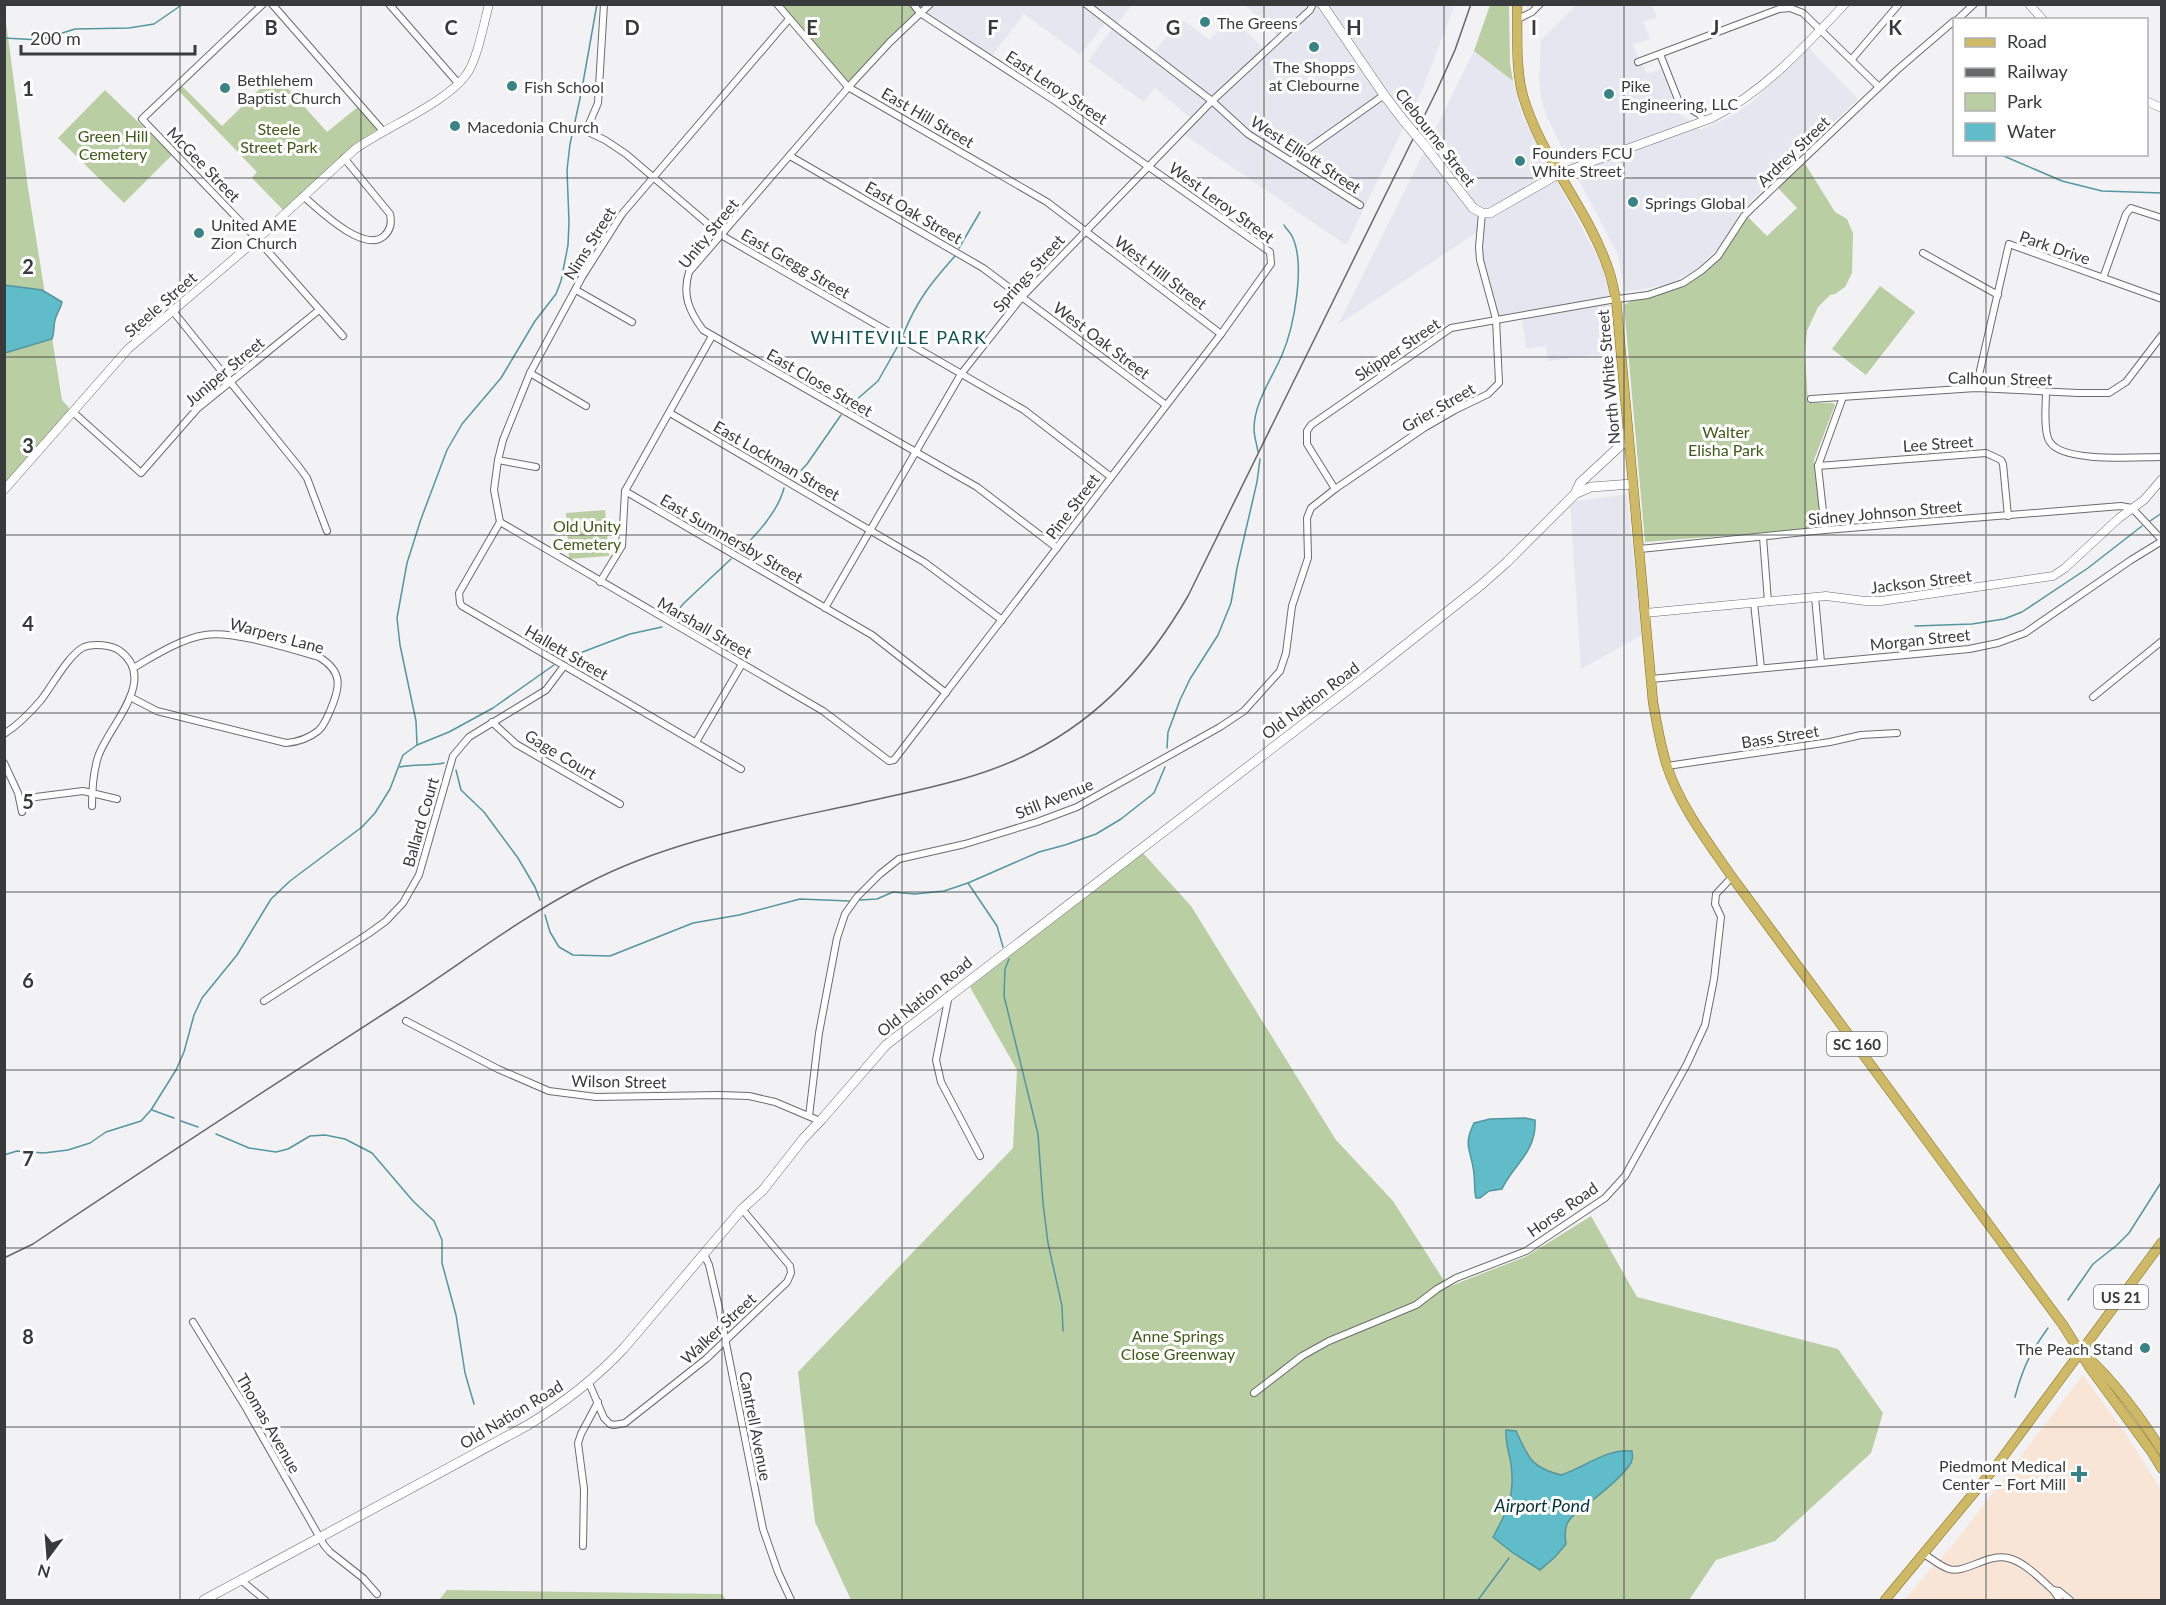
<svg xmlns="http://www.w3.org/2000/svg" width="2166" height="1605" viewBox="0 0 2166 1605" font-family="Lato,sans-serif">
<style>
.built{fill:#e5e6f0}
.education{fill:#f9e5d5}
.green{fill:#b9cea3}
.water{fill:#61bcc9;stroke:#55959e;stroke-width:1.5}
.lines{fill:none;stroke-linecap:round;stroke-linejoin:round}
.stream{stroke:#55959e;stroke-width:1.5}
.minor-casing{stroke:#6c6c6f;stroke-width:8}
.tertiary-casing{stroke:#6c6c6f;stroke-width:9}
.secondary-casing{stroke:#6c6c6f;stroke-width:10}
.primary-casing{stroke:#846e17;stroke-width:10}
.minor{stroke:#fff;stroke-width:6}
.tertiary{stroke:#fff;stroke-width:8}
.secondary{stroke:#fff;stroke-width:9}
.primary{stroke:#cdb968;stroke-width:9}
.rail{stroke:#676869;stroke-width:1.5}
.secondary-bridge-casing{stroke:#6c6c6f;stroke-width:10;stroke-linecap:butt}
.secondary-bridge{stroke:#fff;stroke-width:9}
.grid{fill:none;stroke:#393a3b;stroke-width:1.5;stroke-opacity:0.55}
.poi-dot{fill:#3a8285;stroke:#fff;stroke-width:2}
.labels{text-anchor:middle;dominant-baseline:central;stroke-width:6;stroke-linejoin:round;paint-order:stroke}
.shield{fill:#fff;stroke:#747576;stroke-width:1.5}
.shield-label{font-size:15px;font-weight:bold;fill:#393a3b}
.poi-label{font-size:16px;fill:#393a3b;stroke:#fff;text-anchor:start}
.street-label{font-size:16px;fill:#393a3b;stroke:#fff}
.park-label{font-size:16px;fill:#405a1b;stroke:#fff}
.neighbourhood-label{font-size:18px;letter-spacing:1.5px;fill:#114f52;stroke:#fff}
.water-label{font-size:18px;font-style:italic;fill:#043238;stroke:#fff}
.grid-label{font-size:20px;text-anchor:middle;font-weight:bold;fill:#393a3b;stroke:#fff;stroke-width:6;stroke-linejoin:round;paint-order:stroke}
</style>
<rect width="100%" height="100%" fill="#f2f2f5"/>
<g class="built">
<polygon points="929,4 1132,5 1117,24 1109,18 1080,55 1024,14 990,58 923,14"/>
<polygon points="1453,4 1454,7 1422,90 1346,245 1182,133 1194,121 1155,88 1144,102 1088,61 1115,25 1153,54 1180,18 1210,40 1231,17 1265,50 1279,37 1245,5"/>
<polygon points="1576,5 1651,5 1657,17 1643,22 1650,39 1633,45 1647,74 1661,69 1678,113 1696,124 1700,130 1729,117 1751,103 1808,47 1858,99 1745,207 1721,245 1699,267 1674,282 1661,286 1625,292 1618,255 1561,146 1546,115 1542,103 1539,81 1541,40"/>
<polygon points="1474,51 1513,81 1522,115 1598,258 1604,272 1610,300 1615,352 1548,361 1546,346 1526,348 1521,315 1497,318 1485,272 1480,248 1482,229 1338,325"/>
<polygon points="1627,494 1642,635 1581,669 1570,502"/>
</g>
<polygon class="education" points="2083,1375 2128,1437 2161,1490 2161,1600 1904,1600 1955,1542"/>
<g class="green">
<polygon points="778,5 929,5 848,85"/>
<polygon points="1490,5 1509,5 1510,64 1513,81 1474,51"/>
<polygon points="4,7 28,188 62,400 73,412 4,490"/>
<polygon points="275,74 327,132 359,106 378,130 344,154 284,211 252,178 257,172 177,89 181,85 222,126"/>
<polygon points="105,90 172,155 124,203 58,138"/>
<polygon points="1804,162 1835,212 1847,219 1853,233 1852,273 1845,287 1835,294 1830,295 1818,307 1807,331 1805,353 1808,403 1833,403 1835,405 1814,460 1821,519 1817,527 1812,529 1645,542 1624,305 1638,297 1660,294 1702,273 1746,215 1767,236 1797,208 1778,188"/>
<polygon points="1880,286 1915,312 1866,375 1832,349"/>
<polygon points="605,510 609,556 569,559 566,513"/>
<polygon points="1142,852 1191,906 1336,1140 1393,1201 1448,1287 1527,1256 1591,1216 1637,1297 1838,1349 1883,1413 1871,1453 1775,1541 1716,1560 1689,1600 851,1600 815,1522 798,1372 1013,1148 1017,1070 970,987"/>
<polygon points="447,1590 722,1594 726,1600 439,1600"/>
</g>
<g class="water">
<path d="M4,285L42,290L62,302C61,308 58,311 56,317C53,324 55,331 52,339L5,353Z"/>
<path d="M1525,1118L1535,1120C1537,1152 1513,1165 1502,1189L1489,1191L1480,1198H1476C1474,1190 1475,1183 1474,1174C1472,1151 1462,1147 1474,1123L1490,1119Z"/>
<path d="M1506,1430L1516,1431C1529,1458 1530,1467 1561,1475C1584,1468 1606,1448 1632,1451C1632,1452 1633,1459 1632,1460C1629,1472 1599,1495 1589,1503C1573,1517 1562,1518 1566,1544L1555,1557L1540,1570L1513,1553L1493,1537C1508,1510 1515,1496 1511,1464C1509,1452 1505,1442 1506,1430Z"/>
</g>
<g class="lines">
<g class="stream">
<polyline points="4,38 40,40 75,29 129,28 154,24 183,4"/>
<polyline points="1999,154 2062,181 2102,191 2162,193"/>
<polyline points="959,248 980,212"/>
<path d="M903,335C917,300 931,283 955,256"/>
<polyline points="847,408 878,381 899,344"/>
<path d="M1258,452C1257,445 1254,436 1254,429C1254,403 1272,378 1282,355C1294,327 1306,264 1292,236C1290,232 1286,229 1284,225"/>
<polyline points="792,480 807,464 841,415"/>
<polyline points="2150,521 2162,513"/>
<path d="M738,553C756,535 778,512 784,488"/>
<polyline points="672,617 684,603 731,559"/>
<polyline points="1915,626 1972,624 2004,619 2022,612 2088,568 2142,526"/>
<polyline points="564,659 630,634 662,627"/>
<polyline points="417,745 416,721 400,645 397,618 407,563 421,519 447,450 462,424 501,378 535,321 556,294 561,281 568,245 569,222 567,170 570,144 581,94 597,4"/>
<polyline points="1167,748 1168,732 1180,700 1190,679 1218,635 1231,603 1237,568 1257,482 1260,459"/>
<path d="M400,767C415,764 429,766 444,763"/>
<polyline points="456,770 461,790 484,812 518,858 535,887 540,900"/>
<polyline points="968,883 997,926 1003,947"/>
<polyline points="860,900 877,899 893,892 915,894 944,891 968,883 1039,852 1065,845 1096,834 1121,819 1154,793 1165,767"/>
<polyline points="545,915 550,932 559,947 573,955 610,956 693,923 739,915 800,899 849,901"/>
<polyline points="1009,959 1005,969 1004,996 1038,1134 1043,1203 1048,1243 1062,1306 1063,1331"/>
<polyline points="152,1110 174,1118"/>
<polyline points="181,1121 198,1127"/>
<polyline points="216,1134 249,1148 276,1152 288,1149 310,1136 325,1135 345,1139 372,1153 413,1201 434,1221 442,1240 442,1263 456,1315 465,1373 474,1404"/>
<polyline points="4,1155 17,1151 44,1153 68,1150 90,1143 106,1132 141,1121 151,1110 176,1070 184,1052 194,1015 202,998 237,955 271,899 290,881 362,827 375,813 390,789 403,755 417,745 449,732 493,708 554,665"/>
<polyline points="2068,1300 2093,1264 2117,1245 2129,1233 2162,1181"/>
<path d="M2015,1397C2023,1367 2030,1353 2048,1328"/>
<polyline points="1478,1600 1509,1558"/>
</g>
<defs>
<g id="minor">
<polyline points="263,4 142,119 257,239 343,336"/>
<polyline points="272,4 383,131"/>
<polyline points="389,4 458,83"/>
<polyline points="604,4 598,103 586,131 605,140 626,154 721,235 1024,410 1111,477"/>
<polyline points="777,4 848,87 1047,202 1221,334"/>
<path d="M930,4L890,42L853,82L689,272C682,295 689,311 703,330L977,487L1057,548"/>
<polyline points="1086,4 1212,101 1248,134 1360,205"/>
<polyline points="1518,19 1532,12 1540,4"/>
<polyline points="1957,20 1974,4"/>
<polyline points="1660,54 1679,102 1699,114 1704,121"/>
<polyline points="1852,59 1899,4"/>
<polyline points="1638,62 1779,9 1790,8 1803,13 1879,87"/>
<polyline points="790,156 983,268 1166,405"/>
<polyline points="1291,161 1384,95"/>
<path d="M303,196C318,209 364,254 384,236C391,230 392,223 390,214L344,158"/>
<polyline points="1923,253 1998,295"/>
<polyline points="2103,278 2126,214 2131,208 2162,218"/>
<polyline points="576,290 632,322"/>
<polyline points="172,310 299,467 307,478 327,531"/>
<polyline points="530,373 586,406"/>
<polyline points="1976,388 2009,244 2162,299"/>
<path d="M2046,392C2046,404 2043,433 2050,442C2063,463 2138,457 2162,457"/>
<polyline points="1811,399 1976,388 2078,393 2109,393 2126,382 2162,335"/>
<polyline points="73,412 141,473 197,409 319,310"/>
<polyline points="670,413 924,562 1002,620"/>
<polyline points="498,460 536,467"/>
<polyline points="1818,466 1986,453 2001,460 2003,464 2008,516"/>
<polyline points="1335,489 1307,444 1307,431 1311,425 1451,328 1610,300 1648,295 1683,283 1701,271 1718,256 1744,216 1753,207 1897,70 1954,21"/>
<polyline points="625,491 872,635 946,693"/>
<polyline points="500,522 823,711 889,761 894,760 1221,334 1271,264 1270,252 1055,101 920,13 913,4"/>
<polyline points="500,522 494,490 498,460 503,440 530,373 582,277 622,214 789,19"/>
<polyline points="500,522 459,593 460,603 462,606 741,769"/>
<polyline points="1825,530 1818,466 1843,397"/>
<polyline points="1763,537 1768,602"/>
<polyline points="1640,549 1825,530 2121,506 2132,508 2162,540"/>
<polyline points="600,582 622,546 625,491 712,336"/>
<polyline points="1815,597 1821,662"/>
<polyline points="1754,603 1761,668"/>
<polyline points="825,608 961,374 1022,297 1212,101 1310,10 1313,4"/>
<polyline points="1651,679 1969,649 1998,643 2025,633 2131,560 2162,541"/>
<path d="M130,697L157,711L286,743C298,742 309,738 318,731C324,726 327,718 330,711C340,688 344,672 319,657C291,649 232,630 205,635C180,639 154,656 133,668"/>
<polyline points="2093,697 2162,641"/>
<polyline points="492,722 516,744 620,804"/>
<path d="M4,734C18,725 30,713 41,700C52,686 69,654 84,647C94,643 112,645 120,651C159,680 108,726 98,757C93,773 92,789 92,806"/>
<polyline points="696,742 742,664"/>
<polyline points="4,763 18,793 22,812"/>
<polyline points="1667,766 1830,742 1861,735 1897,733"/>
<polyline points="20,799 83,791 117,799"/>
<polyline points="949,995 936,1060 941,1082 980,1156"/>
<polyline points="264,1001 368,934 386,921 403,903 419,875 453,756 469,737 546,690 564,666"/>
<polyline points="406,1021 498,1069 549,1091 596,1097 719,1095 749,1096 775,1102 820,1121"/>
<polyline points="809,1116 819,1033 837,938 845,914 857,897 880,874 899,859 965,844 1037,822 1077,807 1220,727 1244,711 1280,671 1286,653 1292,606 1308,558 1307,518 1311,508 1335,489 1424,428 1455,410 1488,394 1499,383 1496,319 1480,260 1479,247 1482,213"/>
<polyline points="704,1254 709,1265 719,1308 763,1529 778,1572 791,1600"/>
<polyline points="193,1322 246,1408 324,1545 330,1552 363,1578 377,1594"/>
<polyline points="589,1383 604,1418 610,1424 614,1425 625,1423 706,1359 787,1282 791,1273 790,1266 742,1209"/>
<polyline points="1254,1393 1302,1356 1329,1341 1416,1305 1437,1289 1456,1278 1526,1251 1605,1198 1625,1176 1687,1064 1705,1025 1714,979 1721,917 1715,904 1716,894 1732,877"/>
<polyline points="583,1546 584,1489 578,1443 581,1434 598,1402"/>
<path d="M1924,1554C1932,1559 1940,1566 1949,1569C1965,1574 1988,1553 2008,1558C2025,1562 2040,1579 2053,1590L2059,1591L2070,1600"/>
<polyline points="242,1581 265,1600"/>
<polyline points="2053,1590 2060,1600"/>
</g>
<g id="tertiary">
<polyline points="2029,4 2043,20"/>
<polyline points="2146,101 2162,108"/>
<path d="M1558,174L1712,118C1765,91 1804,47 1845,4"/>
<path d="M4,490L128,349L263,234L354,150C384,128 446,103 466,75C477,61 484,23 489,4"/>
<polyline points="1645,613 1826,596 1865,601 1881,601 2053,576 2065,568 2119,518 2144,500 2162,479"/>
</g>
<g id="secondary">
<polyline points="1322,4 1384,95 1404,121"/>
<polyline points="1425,146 1473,208 1482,213 1490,213 1558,174"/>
<polyline points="1575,494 1580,483 1622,444 1627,429"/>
<path d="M204,1600L528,1425C564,1403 595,1379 624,1348L742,1209L763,1190L803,1139L822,1119L886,1045L1366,676L1481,585L1507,562L1575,494L1591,487L1632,484"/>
</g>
<g id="primary">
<path d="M1517,4C1518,34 1515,67 1523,96C1541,158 1587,207 1608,268C1612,278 1613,288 1616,299L1653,702C1657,724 1660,745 1667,766C1680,806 1708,842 1732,877L2063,1325L2090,1368L2151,1451L2162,1469"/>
<path d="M2085,1355C2112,1378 2143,1420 2162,1451"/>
<polyline points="1885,1600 1997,1465 2162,1242"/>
</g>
</defs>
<use href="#minor" class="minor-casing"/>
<use href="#tertiary" class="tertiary-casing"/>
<use href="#secondary" class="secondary-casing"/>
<use href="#primary" class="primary-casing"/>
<use href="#minor" class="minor"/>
<use href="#tertiary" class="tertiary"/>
<use href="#secondary" class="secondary"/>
<use href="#primary" class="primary"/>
<path class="rail" d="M4,1258L33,1244C155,1162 278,1082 402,1002C462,963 520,918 584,885C676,836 783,821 883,798C934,787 986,776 1032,752C1102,716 1149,663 1188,596L1437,90L1455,50L1471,4"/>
<defs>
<polyline id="secondary-bridge" points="1404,121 1425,146"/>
</defs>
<use href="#secondary-bridge" class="secondary-bridge-casing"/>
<use href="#secondary-bridge" class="secondary-bridge"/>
</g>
<path class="grid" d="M180,4V1600M361,4V1600M542,4V1600M722,4V1600M902,4V1600M1083,4V1600M1264,4V1600M1444,4V1600M1624,4V1600M1805,4V1600M1986,4V20M1986,154V1600M4,178H2162M4,357H2162M4,535H2162M4,713H2162M4,892H2162M4,1070H2162M4,1248H2162M4,1427H2162"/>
<g class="poi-dot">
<circle cx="1205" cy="22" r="6"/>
<circle cx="1314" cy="47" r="6"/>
<circle cx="512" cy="86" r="6"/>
<circle cx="225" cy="88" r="6"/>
<circle cx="1609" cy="94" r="6"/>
<circle cx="455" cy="126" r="6"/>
<circle cx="1520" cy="161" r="6"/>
<circle cx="1633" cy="202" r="6"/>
<circle cx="199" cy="233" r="6"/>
<circle cx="2145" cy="1348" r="6"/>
<path d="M2076 1465h6v6h6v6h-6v6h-6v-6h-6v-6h6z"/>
</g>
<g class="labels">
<g class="shield">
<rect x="1827" y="1032" width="60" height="24" rx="4.5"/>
<rect x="2094" y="1285" width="54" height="24" rx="4.5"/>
</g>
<g class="shield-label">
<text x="1857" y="1044">SC 160</text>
<text x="2121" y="1297">US 21</text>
</g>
<g class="poi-label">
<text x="1217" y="22">The Greens</text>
<text x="1314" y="66" text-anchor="middle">The Shopps<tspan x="1314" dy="18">at Clebourne</tspan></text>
<text x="237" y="79">Bethlehem<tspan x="237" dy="18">Baptist Church</tspan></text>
<text x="1621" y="85">Pike<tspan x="1621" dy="18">Engineering, LLC</tspan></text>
<text x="524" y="86">Fish School</text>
<text x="467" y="126">Macedonia Church</text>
<text x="1532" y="152">Founders FCU<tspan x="1532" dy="18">White Street</tspan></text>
<text x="1645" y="202">Springs Global</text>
<text x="211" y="224">United AME<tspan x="211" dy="18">Zion Church</tspan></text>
<text x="2133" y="1348" text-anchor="end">The Peach Stand</text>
<text x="2066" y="1465" text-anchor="end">Piedmont Medical<tspan x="2066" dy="18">Center – Fort Mill</tspan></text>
</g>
<g class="street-label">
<text transform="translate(1057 87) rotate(34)">East Leroy Street</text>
<text transform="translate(928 117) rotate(30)">East Hill Street</text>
<text transform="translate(1436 137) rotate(52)">Clebourne Street</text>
<text transform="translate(1793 151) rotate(-44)">Ardrey Street</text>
<text transform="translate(1306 154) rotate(33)">West Elliott Street</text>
<text transform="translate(204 164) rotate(46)">McGee Street</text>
<text transform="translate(1222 202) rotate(36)">West Leroy Street</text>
<text transform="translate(914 212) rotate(30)">East Oak Street</text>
<text transform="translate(708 233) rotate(-51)">Unity Street</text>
<text transform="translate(589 243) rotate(-58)">Nims Street</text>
<text transform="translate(2055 247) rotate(19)">Park Drive</text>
<text transform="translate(796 263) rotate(30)">East Gregg Street</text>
<text transform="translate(1161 272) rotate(37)">West Hill Street</text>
<text transform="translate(1028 273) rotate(-48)">Springs Street</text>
<text transform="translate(160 304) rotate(-41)">Steele Street</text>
<text transform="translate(1102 340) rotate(37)">West Oak Street</text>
<text transform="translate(1397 349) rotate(-34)">Skipper Street</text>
<text transform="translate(224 371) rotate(-40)">Juniper Street</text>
<text transform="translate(1608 377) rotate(-95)">North White Street</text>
<text transform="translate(2000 378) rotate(1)">Calhoun Street</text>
<text transform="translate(820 382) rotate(30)">East Close Street</text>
<text transform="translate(1438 407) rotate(-30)">Grier Street</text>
<text transform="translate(1938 443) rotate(-4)">Lee Street</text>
<text transform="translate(777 460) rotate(30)">East Lockman Street</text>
<text transform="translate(1072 506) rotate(-53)">Pine Street</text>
<text transform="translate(1885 512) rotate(-5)">Sidney Johnson Street</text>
<text transform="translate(732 538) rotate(30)">East Summersby Street</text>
<text transform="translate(1921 581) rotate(-7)">Jackson Street</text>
<text transform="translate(705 627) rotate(30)">Marshall Street</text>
<text transform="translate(277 635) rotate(15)">Warpers Lane</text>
<text transform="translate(1920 639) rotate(-6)">Morgan Street</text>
<text transform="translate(567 652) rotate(30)">Hallett Street</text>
<text transform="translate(1310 700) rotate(-37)">Old Nation Road</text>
<text transform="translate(1780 736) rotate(-9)">Bass Street</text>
<text transform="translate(561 754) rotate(31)">Gage Court</text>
<text transform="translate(1054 798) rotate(-22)">Still Avenue</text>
<text transform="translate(420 822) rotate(-74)">Ballard Court</text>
<text transform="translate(924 996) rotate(-39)">Old Nation Road</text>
<text transform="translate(619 1081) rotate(1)">Wilson Street</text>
<text transform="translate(1562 1209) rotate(-35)">Horse Road</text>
<text transform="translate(718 1328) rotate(-43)">Walker Street</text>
<text transform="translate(511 1414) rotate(-31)">Old Nation Road</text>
<text transform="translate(269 1423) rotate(60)">Thomas Avenue</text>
<text transform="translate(756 1426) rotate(79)">Cantrell Avenue</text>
</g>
<g class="park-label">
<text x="279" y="128">Steele<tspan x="279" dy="18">Street Park</tspan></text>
<text x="113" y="135">Green Hill<tspan x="113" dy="18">Cemetery</tspan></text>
<text x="1726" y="431">Walter<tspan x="1726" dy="18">Elisha Park</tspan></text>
<text x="587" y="525">Old Unity<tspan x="587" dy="18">Cemetery</tspan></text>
<text x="1178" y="1335">Anne Springs<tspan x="1178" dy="18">Close Greenway</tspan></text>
</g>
<g class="neighbourhood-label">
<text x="899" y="337">WHITEVILLE PARK</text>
</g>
<g class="water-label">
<text x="1542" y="1505">Airport Pond</text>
</g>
</g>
<g class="grid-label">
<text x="271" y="35">B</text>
<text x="451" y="35">C</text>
<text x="632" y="35">D</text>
<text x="812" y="35">E</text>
<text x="993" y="35">F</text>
<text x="1173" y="35">G</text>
<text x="1354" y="35">H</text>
<text x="1534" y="35">I</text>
<text x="1715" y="35">J</text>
<text x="1895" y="35">K</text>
<text x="28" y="96">1</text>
<text x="28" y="274">2</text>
<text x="28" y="453">3</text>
<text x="28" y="631">4</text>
<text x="28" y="809">5</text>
<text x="28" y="988">6</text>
<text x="28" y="1166">7</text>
<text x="28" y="1344">8</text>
</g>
<rect width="2166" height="1605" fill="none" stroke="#393a3b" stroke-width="12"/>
<rect x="1953" y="18" width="195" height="138" fill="#ffffff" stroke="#b0b0b1" stroke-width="1.5"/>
<rect x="1965" y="38" width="30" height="9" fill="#cdb968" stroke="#b0b0b1" stroke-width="1.5"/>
<text x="2007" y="48" font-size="18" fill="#393a3b">Road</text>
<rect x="1965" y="68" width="30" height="9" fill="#676869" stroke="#b0b0b1" stroke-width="1.5"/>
<text x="2007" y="78" font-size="18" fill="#393a3b">Railway</text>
<rect x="1965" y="93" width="30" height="18" fill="#b9cea3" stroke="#b0b0b1" stroke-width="1.5"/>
<text x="2007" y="108" font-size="18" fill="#393a3b">Park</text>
<rect x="1965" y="123" width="30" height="18" fill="#61bcc9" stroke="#b0b0b1" stroke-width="1.5"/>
<text x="2007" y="138" font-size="18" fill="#393a3b">Water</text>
<g transform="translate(48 1557) rotate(196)" stroke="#ffffff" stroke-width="4.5" paint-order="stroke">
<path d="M0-4.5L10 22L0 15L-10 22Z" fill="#393a3b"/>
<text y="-9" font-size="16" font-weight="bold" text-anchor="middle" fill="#393a3b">N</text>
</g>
<path d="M21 45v9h174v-9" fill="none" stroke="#393a3b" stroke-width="3"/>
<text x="30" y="45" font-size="18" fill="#393a3b" stroke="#ffffff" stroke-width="4.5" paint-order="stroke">200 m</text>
</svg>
